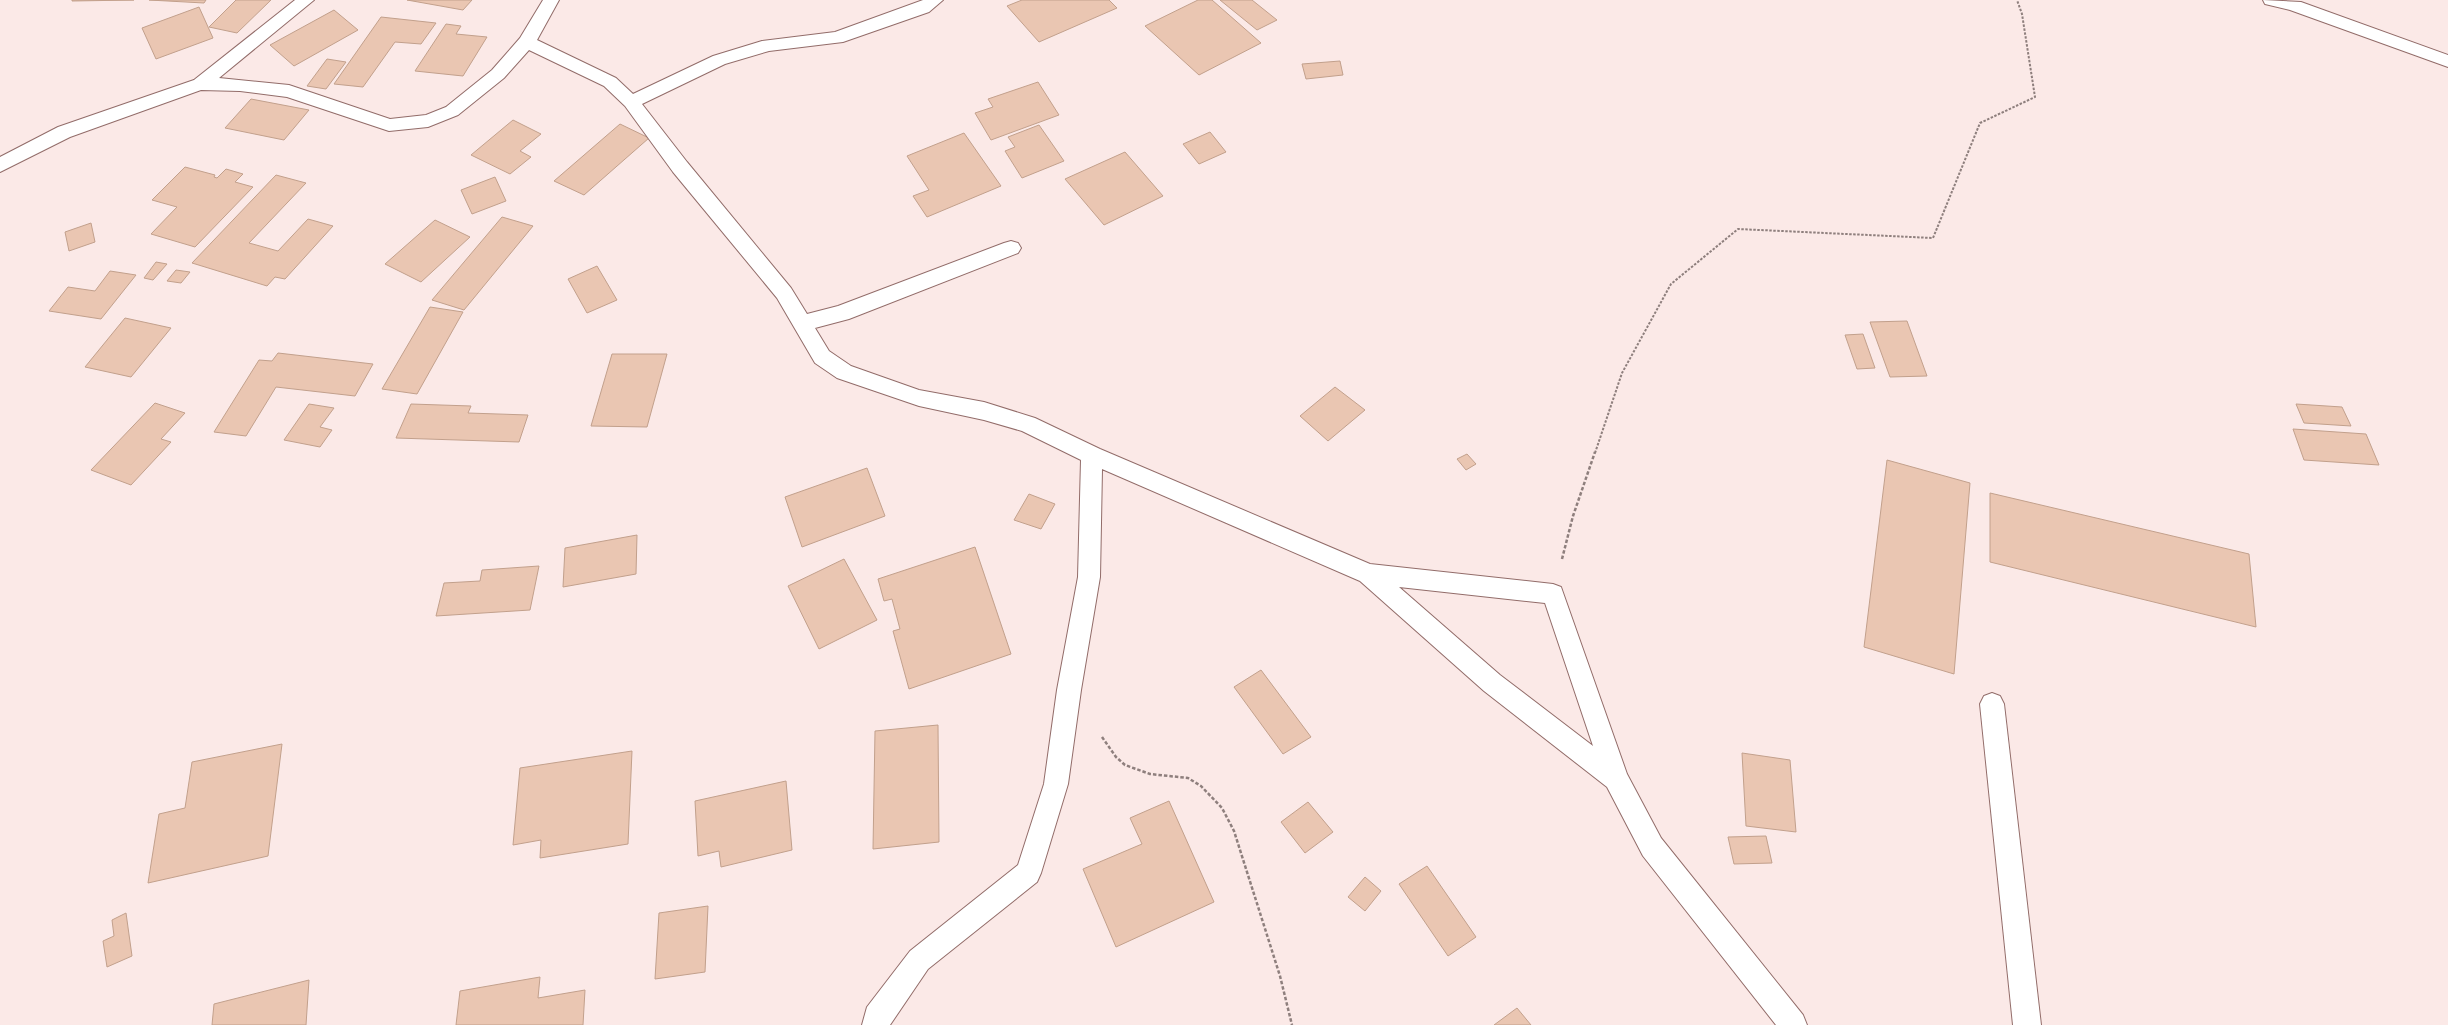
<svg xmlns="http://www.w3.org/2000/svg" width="2448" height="1025" viewBox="0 0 2448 1025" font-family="'Exo 2',sans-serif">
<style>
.building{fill:#eac6b2;stroke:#c2a08c}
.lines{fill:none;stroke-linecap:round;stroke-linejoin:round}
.minor-casing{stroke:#926c69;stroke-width:2}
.path-far1{stroke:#8e7f7d;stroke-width:2;stroke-dasharray:2.5 1.5;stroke-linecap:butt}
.path{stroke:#8e7f7d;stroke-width:2.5;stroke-dasharray:3.5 2;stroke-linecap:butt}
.minor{fill:#fff;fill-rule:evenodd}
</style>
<rect width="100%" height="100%" fill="#fbe9e7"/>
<g class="building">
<polygon points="72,0 134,0 72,1"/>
<polygon points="149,0 206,0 204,3"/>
<polygon points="236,0 271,0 237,33 209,27"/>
<polygon points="407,0 472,0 463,10"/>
<polygon points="1022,0 1109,0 1117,8 1039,42 1007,6"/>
<polygon points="1198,0 1212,0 1261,43 1199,75 1145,26"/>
<polygon points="1220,0 1252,0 1277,20 1257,30"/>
<polygon points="199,7 213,38 156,59 142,28"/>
<polygon points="334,10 358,30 294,66 270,45"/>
<polygon points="381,17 436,23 421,44 395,42 363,87 334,84"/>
<polygon points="446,24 461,26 456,34 487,37 463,76 415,71"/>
<polygon points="327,59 346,62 326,89 307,86"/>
<polygon points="1340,61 1343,75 1306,79 1302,64"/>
<polygon points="1038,82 1059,115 991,140 975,113 993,107 988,99"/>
<polygon points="251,99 309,110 284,140 225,128"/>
<polygon points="513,120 541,134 520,151 531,157 510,174 471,155"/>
<polygon points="620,124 649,138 584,195 554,181"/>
<polygon points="1039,125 1064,161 1022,178 1005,151 1015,147 1008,137"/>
<polygon points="1210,132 1226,152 1199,164 1183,144"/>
<polygon points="964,133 1001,186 927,217 913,196 929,190 907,156"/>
<polygon points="1125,152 1163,196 1104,225 1065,179"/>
<polygon points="185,167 215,175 214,177 217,178 226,169 243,174 235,182 253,187 195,247 151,234 177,207 152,200"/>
<polygon points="276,175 306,183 249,243 278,251 308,219 333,226 285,279 275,277 267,286 192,263"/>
<polygon points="495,177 506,201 472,214 461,190"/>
<polygon points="502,217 533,226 464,310 432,300"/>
<polygon points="435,220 470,237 421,282 385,264"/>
<polygon points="91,223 95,242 69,251 65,232"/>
<polygon points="156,262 167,264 153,280 144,278"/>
<polygon points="597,266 617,300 587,313 568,279"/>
<polygon points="176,270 190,272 181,283 167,281"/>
<polygon points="110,271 136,275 101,319 49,311 68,287 95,291"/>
<polygon points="430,307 463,312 417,394 382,389"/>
<polygon points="125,318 171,328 131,377 85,367"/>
<polygon points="1907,321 1927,376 1890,377 1870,322"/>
<polygon points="1863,334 1875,368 1857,369 1845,335"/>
<polygon points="278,353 373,364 355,396 276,387 246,436 214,432 259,360 272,361"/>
<polygon points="612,354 667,354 647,427 591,426"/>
<polygon points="1335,387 1365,410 1328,441 1300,416"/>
<polygon points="155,403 185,413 161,439 171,442 131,485 91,470"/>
<polygon points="309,404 334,408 320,427 332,430 320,447 284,440"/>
<polygon points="411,404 471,406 468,413 528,415 519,442 396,438"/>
<polygon points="2296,404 2342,407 2351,426 2304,423"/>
<polygon points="2293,429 2366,434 2379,465 2304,460"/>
<polygon points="1467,454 1476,464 1466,470 1457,459"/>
<polygon points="1887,460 1970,483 1954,674 1864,647"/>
<polygon points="867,468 885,516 802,547 785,497"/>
<polygon points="1990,493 2249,554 2256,627 1990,562"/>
<polygon points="1029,494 1055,504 1041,529 1014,520"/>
<polygon points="637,535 636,574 563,587 565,548"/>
<polygon points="975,547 1011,654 909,689 893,631 900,629 892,599 884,601 878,579"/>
<polygon points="844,559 877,620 819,649 788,586"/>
<polygon points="539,566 530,610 436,616 444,583 480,581 482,570"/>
<polygon points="1261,670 1311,737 1283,754 1234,687"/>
<polygon points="938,725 939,842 873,849 875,731"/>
<polygon points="282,744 268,856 148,883 159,814 185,808 192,762"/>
<polygon points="632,751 628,844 540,858 541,840 513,845 520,768"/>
<polygon points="1742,753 1790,760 1796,832 1746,826"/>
<polygon points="786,781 792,850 721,867 719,851 698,856 695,801"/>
<polygon points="1169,801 1214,902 1116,947 1083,869 1142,844 1130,818"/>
<polygon points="1308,802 1333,832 1305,853 1281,822"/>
<polygon points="1766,836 1772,863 1734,864 1728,837"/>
<polygon points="1427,866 1476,937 1448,956 1399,884"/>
<polygon points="1365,877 1381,891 1365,911 1348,897"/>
<polygon points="708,906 705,972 655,979 659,913"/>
<polygon points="126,913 132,956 107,967 103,941 114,936 112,920"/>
<polygon points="540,977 538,998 585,990 583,1025 456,1025 460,991"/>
<polygon points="309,980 306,1025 212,1025 214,1004"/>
<polygon points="1517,1008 1531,1025 1494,1025"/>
</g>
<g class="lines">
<defs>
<g id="minor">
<path d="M295,0H314L219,78L289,85L390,119L426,115L446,107L492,70L520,38L543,0H559L537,40L616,78L633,94L713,56L762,41L835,32L923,0H943L929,12L843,42L769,51L725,64L642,104L687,162L791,288L807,314L838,306L1004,243L1011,241L1018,243L1021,248L1018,253L849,319L815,328L829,351L851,366L919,390L984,402L1035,418L1100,449L1370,564L1553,584L1561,587L1627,774L1661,838L1803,1015L1807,1025H1776L1643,856L1607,787L1484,691L1360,581L1102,469L1100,577L1081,690L1068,784L1041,873L1037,882L928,969L890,1025H862L867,1007L910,951L1018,865L1044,784L1057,690L1078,577L1081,460L1022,431L984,420L919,406L837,378L815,363L777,298L673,172L625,106L604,86L529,50L504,78L458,115L428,127L389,131L287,97L240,91L201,90L70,137L0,172V157L58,127L194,80ZM1399,587L1545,603L1593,746L1500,675Z"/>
<polygon points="2263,0 2301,2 2448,55 2448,67 2290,10 2265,4"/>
<polygon points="1992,693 2000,696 2004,704 2041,1025 2013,1025 1980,704 1984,696"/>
</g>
</defs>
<use href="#minor" class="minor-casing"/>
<polyline class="path-far1" points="1595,453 1622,373 1671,284 1738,229 1933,238 1980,123 2035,97 2022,14 2017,0"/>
<g class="path">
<polyline points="1562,559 1573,516 1595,452"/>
<polyline points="1102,737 1116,757 1125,765 1150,774 1188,778 1201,786 1222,808 1234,831 1280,976 1292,1025"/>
</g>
<use href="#minor" class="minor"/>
</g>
</svg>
